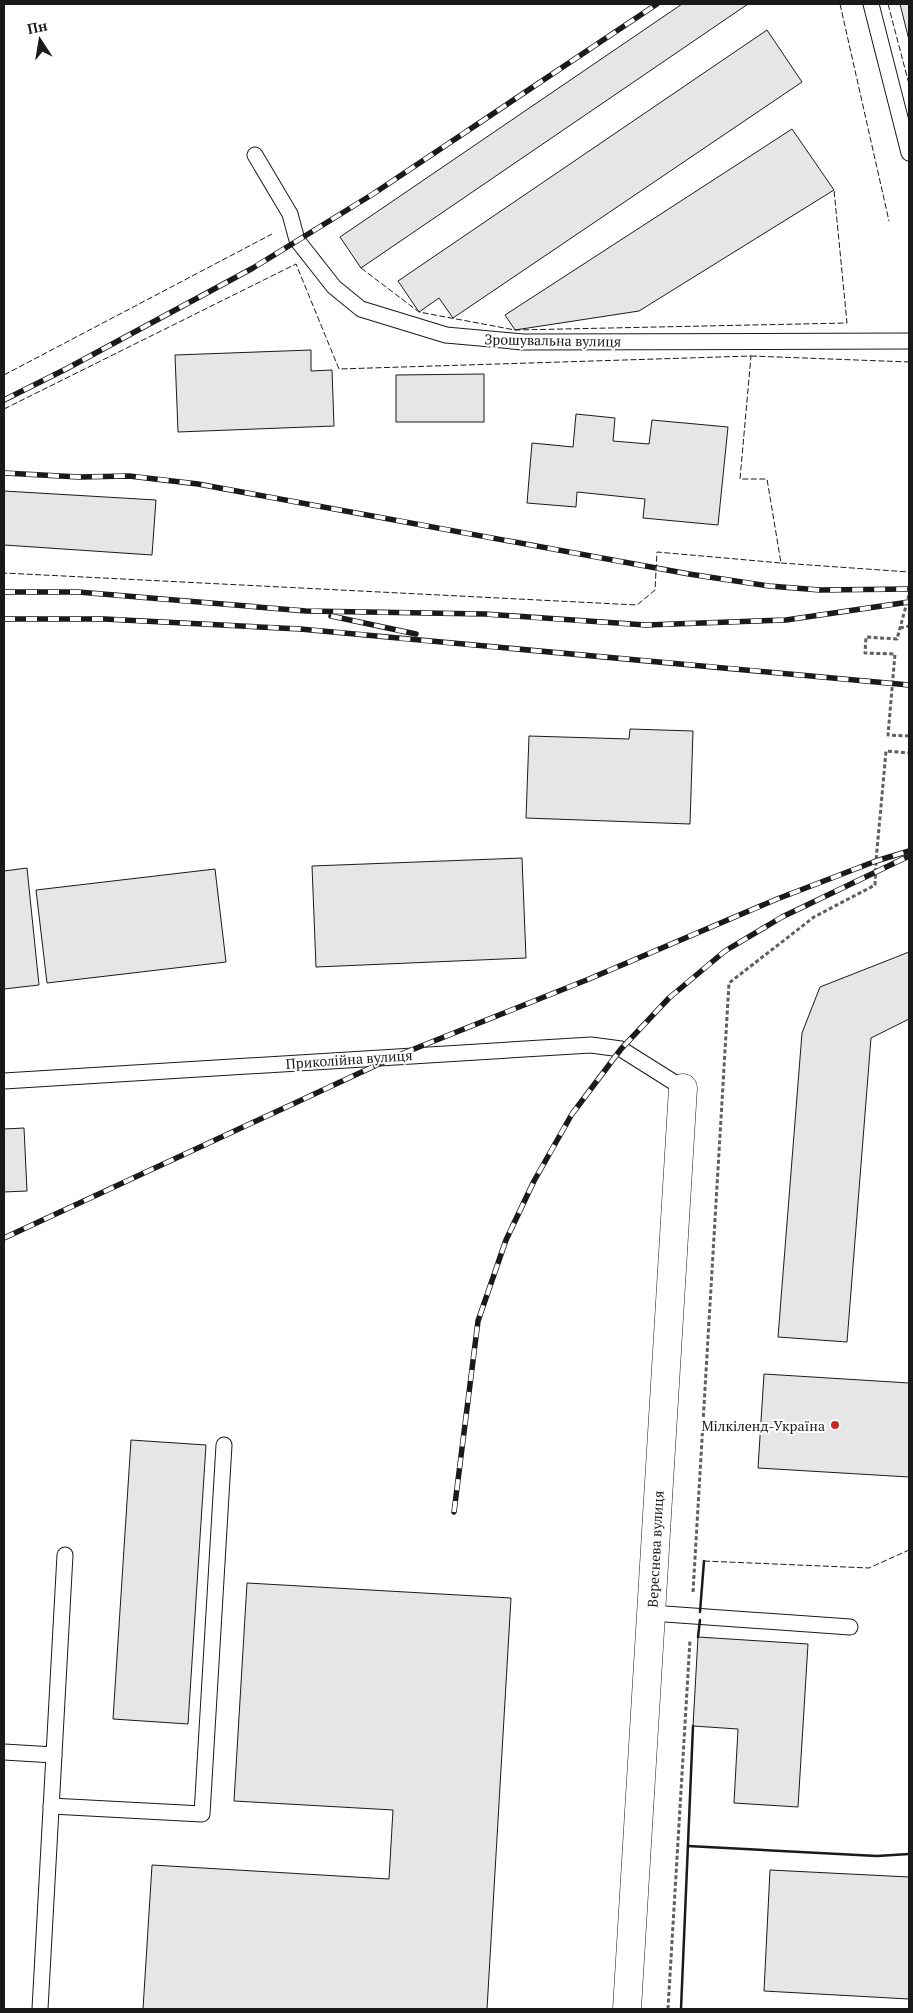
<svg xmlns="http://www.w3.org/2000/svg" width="913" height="2013" viewBox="0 0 913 2013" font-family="'PT Serif',serif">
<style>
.building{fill:#e6e6e6;stroke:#1a1a1a}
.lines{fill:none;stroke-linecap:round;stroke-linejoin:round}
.lane-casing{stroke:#1a1a1a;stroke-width:17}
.street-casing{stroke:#1a1a1a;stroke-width:29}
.path{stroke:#5f5f5f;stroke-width:3;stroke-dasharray:4 2.5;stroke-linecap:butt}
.lane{stroke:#fff;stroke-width:15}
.street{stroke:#fff;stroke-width:28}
.rail-casing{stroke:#1a1a1a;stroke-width:5.5}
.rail{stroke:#fff;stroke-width:4;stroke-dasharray:11;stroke-linecap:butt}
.fence{stroke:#1a1a1a;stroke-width:1;stroke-dasharray:6 2.5;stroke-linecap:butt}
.wall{stroke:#1a1a1a;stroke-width:2.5}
.poi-dot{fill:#c62828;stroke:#fff;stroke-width:2}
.labels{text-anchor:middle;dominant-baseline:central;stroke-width:4;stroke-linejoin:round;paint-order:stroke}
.street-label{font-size:14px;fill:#1a1a1a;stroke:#fff}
.poi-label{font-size:14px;fill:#1a1a1a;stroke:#fff;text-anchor:end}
</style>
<rect width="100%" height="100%" fill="#fff"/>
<g class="building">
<polygon points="682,4 748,4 361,268 340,237"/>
<polygon points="900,4 909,4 909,40"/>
<polygon points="767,30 802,82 453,318 439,298 419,312 398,281"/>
<polygon points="792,129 834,190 639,311 515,330 505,315"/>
<polygon points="311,350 311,371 332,370 334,426 178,432 175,355"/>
<polygon points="484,374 484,422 396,422 396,375"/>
<polygon points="576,414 615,418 613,441 649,444 652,420 728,427 718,525 643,518 645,499 577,492 576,507 527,503 532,443 573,447"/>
<polygon points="4,491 156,500 152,555 4,545"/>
<polygon points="630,729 693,731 690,824 526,818 529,736 629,739"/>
<polygon points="522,858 526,958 316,967 312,866"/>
<polygon points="27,868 39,985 4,989 4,871"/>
<polygon points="215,869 226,962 47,983 36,890"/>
<polygon points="909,952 909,1019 871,1038 847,1342 778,1337 802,1033 820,987"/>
<polygon points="24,1128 27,1191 4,1192 4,1129"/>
<polygon points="764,1374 909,1383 909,1477 758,1468"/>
<polygon points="131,1440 206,1445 188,1724 113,1719"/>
<polygon points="247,1583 511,1598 487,2009 143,2009 152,1865 389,1879 393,1810 234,1801"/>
<polygon points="698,1637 808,1644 798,1807 734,1803 738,1729 693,1726"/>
<polygon points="770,1870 909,1877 909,1999 764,1991"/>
</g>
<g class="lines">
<defs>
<g id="lane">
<polyline points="871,4 909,153"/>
<polyline points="255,155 290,214 297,240 334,287 361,309 446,335 523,342 909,341"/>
<polyline points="4,1081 591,1045 621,1049 683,1088"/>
<polyline points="651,1613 850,1627"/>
<polyline points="4,1752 54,1755"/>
<polyline points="51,1806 202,1814 224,1445"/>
<polyline points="40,2009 65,1555"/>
</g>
<polyline id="street" points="627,2009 683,1088"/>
</defs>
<use href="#lane" class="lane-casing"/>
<use href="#street" class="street-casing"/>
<g class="path">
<polyline points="909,595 897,639 866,637 865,653 895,654 888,735 909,736"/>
<polyline points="900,628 909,626"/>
<polyline points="693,1592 729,983 814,917 875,885 876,861 886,751 909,753"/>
<polyline points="668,2009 690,1640"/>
</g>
<use href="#lane" class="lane"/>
<use href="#street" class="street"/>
<defs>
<g id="rail">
<polyline points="4,400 66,369 253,268 373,194 657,4"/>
<polyline points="4,473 79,477 129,476 198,484 689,574 769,586 820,590 909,589"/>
<polyline points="4,592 78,592 306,611 485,614 646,625 786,620 909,602"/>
<polyline points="331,616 416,634"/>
<polyline points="4,619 104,619 300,629 909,685"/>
<polyline points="4,1238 394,1057 589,979 777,899 876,861 909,851"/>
<polyline points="454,1512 478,1321 506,1240 534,1181 572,1114 621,1049 669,998 725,951 782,917 907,857"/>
</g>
</defs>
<use href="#rail" class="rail-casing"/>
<use href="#rail" class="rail"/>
<g class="fence">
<polyline points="840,4 889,221"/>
<polyline points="888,4 909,84"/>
<polyline points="361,268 419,312 515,330 847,323 834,190"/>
<polyline points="751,356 909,362"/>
<polyline points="4,375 272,234"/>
<polyline points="4,409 296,264 339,369 751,356 740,479 767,479 781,563 657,552 655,590 637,605 4,573"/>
<polyline points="781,563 909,572 909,568"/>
<polyline points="704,1561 869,1568 909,1550"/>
</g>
<g class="wall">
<polyline points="700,1612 704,1561"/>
<polyline points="698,1637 700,1620"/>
<polyline points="688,1846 877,1856 909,1854"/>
<polyline points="681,2009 693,1726"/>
</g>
</g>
<circle class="poi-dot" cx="835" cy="1425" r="5"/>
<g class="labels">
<g class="street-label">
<text transform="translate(553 340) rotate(1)">Зрошувальна вулиця</text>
<text transform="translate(349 1059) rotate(-4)">Приколійна вулиця</text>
<text transform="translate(655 1549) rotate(-87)">Вереснева вулиця</text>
</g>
<g class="poi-label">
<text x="825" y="1425">Мілкіленд-Україна</text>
</g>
</g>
<rect width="913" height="2013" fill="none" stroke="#1a1a1a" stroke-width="10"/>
<g transform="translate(40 40) rotate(348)" stroke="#ffffff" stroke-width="4" paint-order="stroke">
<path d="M0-4L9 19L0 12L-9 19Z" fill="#1a1a1a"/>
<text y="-8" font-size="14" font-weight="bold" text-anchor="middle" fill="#1a1a1a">Пн</text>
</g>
</svg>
